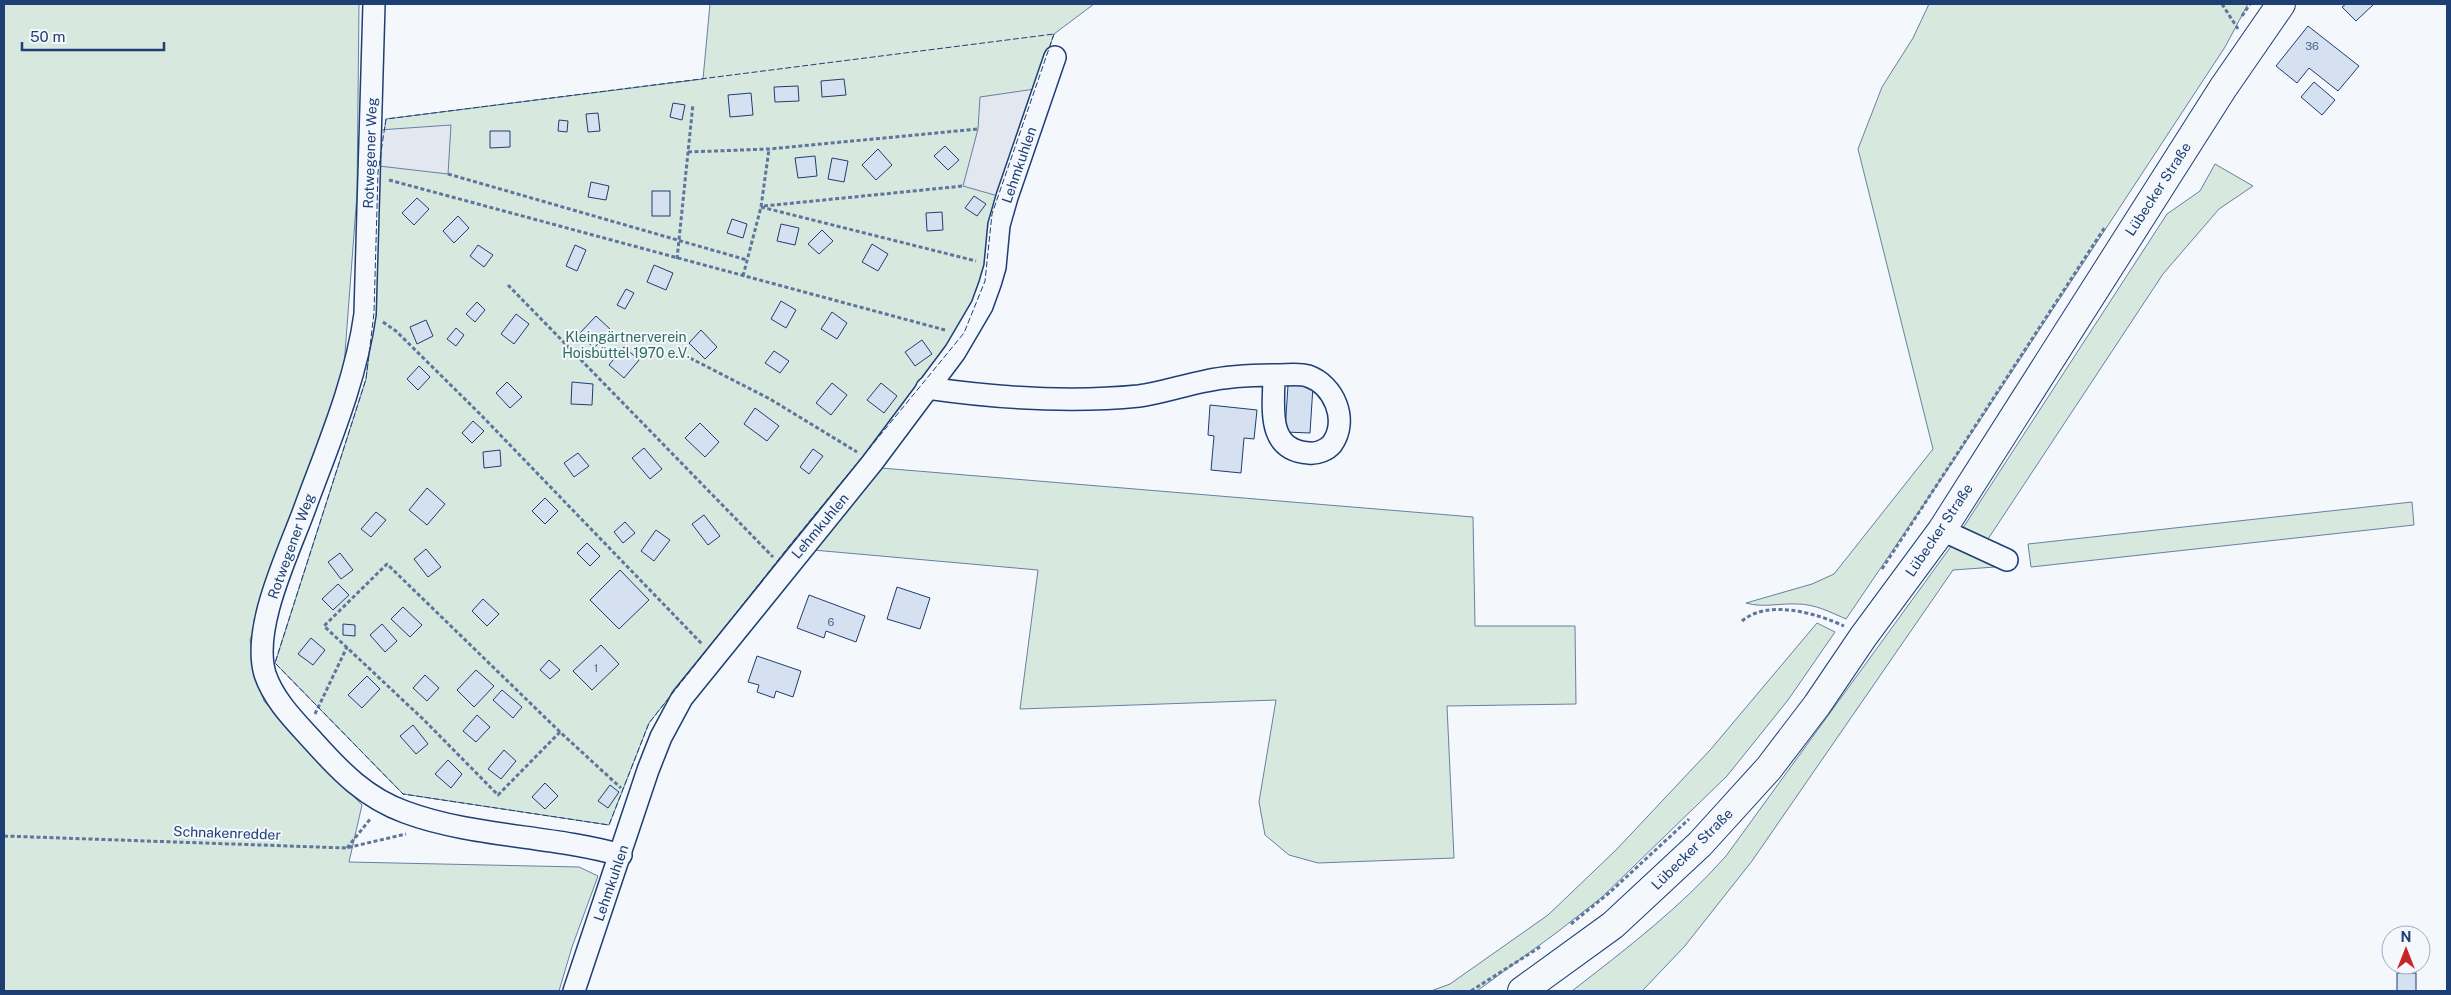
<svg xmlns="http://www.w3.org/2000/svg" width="2451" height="995" viewBox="0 0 2451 995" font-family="'Public Sans',sans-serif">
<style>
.green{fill:#d7e8df;stroke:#687fa3}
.parking{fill:#e3e8f0;stroke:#687fa3}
.building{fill:#d5e0f0;stroke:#1d3f73}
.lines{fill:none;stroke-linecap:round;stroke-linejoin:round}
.minor-casing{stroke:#1d3f73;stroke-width:24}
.major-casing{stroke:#1d3f73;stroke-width:30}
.path{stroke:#5e769c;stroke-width:3;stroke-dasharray:4 2.5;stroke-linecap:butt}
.minor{stroke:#f4f7fb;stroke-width:21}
.major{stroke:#f4f7fb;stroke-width:28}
.fence{stroke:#1d3f73;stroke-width:1;stroke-dasharray:6 2.5;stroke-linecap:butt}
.labels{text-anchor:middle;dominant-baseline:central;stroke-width:4;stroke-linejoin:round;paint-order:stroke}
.number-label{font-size:11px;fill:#4b6792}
.street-label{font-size:14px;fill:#1d3f73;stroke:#f4f7fb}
.park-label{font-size:14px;fill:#2c6c60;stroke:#f4f7fb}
</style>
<rect width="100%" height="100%" fill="#f4f7fb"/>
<g class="green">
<polygon points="4,4 359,4 357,194 343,380 250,640 264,701 362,805 349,862 579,867 598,876 572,947 559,991 4,991"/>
<polygon points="710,4 1094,4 1054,34 992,214 985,281 964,333 790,545 649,723 609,825 403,794 275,663 366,379 374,313 378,172 386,119 703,79"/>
<path d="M1929,4H2248L2225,47L1952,463L1846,619C1830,612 1815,604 1797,604C1780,603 1763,608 1746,603L1812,584L1834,574L1933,449L1858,149L1882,87L1913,38Z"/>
<polygon points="2215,164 2253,186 2219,209 2163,274 1986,542 1961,531 2167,214 2200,191"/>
<polygon points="881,468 1473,517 1475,626 1575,626 1576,704 1447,706 1454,858 1318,863 1289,855 1265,835 1259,802 1276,700 1020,709 1038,570 813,550"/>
<polygon points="2412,502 2414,525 2031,567 2028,544"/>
<path d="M1952,545L1987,559L1995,567L1953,570L1752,861L1684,947L1642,991H1572C1626,949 1680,908 1726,856Z"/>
<polygon points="1817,623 1835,632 1788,700 1727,776 1601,898 1556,933 1477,991 1431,991 1450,984 1548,915 1616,850 1711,749"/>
</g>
<g class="parking">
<polygon points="1035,89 998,196 963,186 978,129 980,97"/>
<polygon points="451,125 448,174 379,166 379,130"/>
</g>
<g class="building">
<polygon points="2346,4 2374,4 2356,21 2342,7"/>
<polygon points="2308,26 2359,66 2338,91 2309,68 2297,83 2276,66"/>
<polygon points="844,79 846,95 822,97 821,81"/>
<polygon points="2314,82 2335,100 2322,115 2301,97"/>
<polygon points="798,86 799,101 775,102 774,87"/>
<polygon points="751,93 753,115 730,117 728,95"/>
<polygon points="673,103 685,105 682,120 670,117"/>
<polygon points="598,113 600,131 588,132 586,114"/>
<polygon points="559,120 568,121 567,132 558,131"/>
<polygon points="490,131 510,131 510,147 490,148"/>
<polygon points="945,146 959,160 948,170 934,156"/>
<polygon points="878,149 892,165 876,180 862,165"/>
<polygon points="815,156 817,176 798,178 795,158"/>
<polygon points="832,158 848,161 844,182 828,179"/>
<polygon points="591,182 609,186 606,200 588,197"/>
<rect x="652" y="191" width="18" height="25"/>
<polygon points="974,196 986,204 977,216 965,208"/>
<polygon points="417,198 429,209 414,225 402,213"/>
<polygon points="942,212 943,230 927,231 926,213"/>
<polygon points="458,216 469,228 454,243 443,231"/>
<polygon points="732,219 747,224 743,238 727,233"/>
<polygon points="781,224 799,228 795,245 777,241"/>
<polygon points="822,230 833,241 819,254 808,244"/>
<polygon points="872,244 888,254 878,271 862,262"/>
<polygon points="478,245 493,255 484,267 470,256"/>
<polygon points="575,245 586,250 577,271 566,266"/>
<polygon points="654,265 673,273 666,290 647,282"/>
<polygon points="626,289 634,293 625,309 617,305"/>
<polygon points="781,301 796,310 786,328 771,319"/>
<polygon points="477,302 485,310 475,322 466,314"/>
<polygon points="832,312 847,323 837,339 821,329"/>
<polygon points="516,314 529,324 514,344 501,334"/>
<polygon points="596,316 611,330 594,348 579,334"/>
<polygon points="426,320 433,336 417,344 410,327"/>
<polygon points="456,328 464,335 456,346 447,339"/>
<polygon points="701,330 717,347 705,359 689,343"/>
<polygon points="922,340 932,354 915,366 905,352"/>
<polygon points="624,347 639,360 624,378 609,365"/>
<polygon points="774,351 789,361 780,373 765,363"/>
<polygon points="419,366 430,377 418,390 407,379"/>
<polygon points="507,382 522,397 510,408 496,393"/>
<polygon points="572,382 593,384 592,405 571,404"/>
<polygon points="832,383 847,395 831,415 816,403"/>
<polygon points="881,383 897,396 884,413 867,400"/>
<polygon points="1288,385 1313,386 1310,433 1285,432"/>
<polygon points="1210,405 1257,410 1254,439 1244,438 1241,473 1211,470 1214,436 1208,435"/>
<polygon points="755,408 779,426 767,441 744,424"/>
<polygon points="473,421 484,431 472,443 462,433"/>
<polygon points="700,423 719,442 705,457 685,438"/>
<polygon points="644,448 662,469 650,479 632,458"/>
<polygon points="813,449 823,456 809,474 800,467"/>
<polygon points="500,450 501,466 484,468 483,452"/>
<polygon points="578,453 589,466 574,477 564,463"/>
<polygon points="427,488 445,504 427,525 409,510"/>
<polygon points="545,498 558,511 545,524 532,511"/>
<polygon points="376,512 386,520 371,537 361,529"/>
<polygon points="704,515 720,536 708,545 692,524"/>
<polygon points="625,522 635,533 623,543 614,532"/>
<polygon points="656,530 670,540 654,561 641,551"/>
<polygon points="587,543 600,556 590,566 577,553"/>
<polygon points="426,549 441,567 428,577 414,559"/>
<polygon points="340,553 353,570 341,579 328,562"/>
<polygon points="620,570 649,600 619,629 590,600"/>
<polygon points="338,584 349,595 333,610 322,599"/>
<polygon points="897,587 930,598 920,629 887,619"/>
<polygon points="809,595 865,616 856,642 826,631 824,638 797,628"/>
<polygon points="483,599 499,614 487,626 472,611"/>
<polygon points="403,607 422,625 410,637 391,619"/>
<polygon points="343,624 355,625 355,636 343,635"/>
<polygon points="382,624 397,641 385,652 370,635"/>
<polygon points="311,638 325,650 313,665 298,654"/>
<polygon points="601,645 619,664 592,690 573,671"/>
<polygon points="757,656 801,671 793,697 776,691 774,698 757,692 759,685 748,682"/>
<polygon points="549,660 560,670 550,679 540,670"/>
<polygon points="476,670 494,686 474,707 457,690"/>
<polygon points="425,675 439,688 427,701 413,688"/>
<polygon points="367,676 380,689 362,708 348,695"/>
<polygon points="502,690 522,707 513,718 493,700"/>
<polygon points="477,715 490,727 476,742 463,731"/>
<polygon points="413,725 428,744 416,754 400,736"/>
<polygon points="504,750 516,761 501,779 488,769"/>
<polygon points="448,760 462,774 451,788 435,774"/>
<polygon points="545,783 558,796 545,809 532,797"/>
<polygon points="610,785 619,792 608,808 598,801"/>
<rect x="2397" y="973" width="19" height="18"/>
</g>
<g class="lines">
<defs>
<g id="minor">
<path d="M374,4L365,314C356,380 329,443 306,505C290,550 251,627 265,674C274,701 296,722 314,742C341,772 366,798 405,812C472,837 550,835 621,855"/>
<path d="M927,388C997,398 1069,403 1139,396C1161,393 1184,385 1206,381C1229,376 1253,375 1277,375C1287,375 1299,373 1308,376C1334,385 1349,420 1332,444C1327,450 1317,454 1309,453C1265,450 1274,406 1274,375"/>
<polyline points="1942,530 2007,560"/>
<polyline points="574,991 648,770 661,737 682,698 872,463 955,352 965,335 982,306 990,284 995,267 999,225 1007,197 1055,57"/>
</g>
<polyline id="major" points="1522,991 1613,925 1700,844 1769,768 1817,705 1863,637 1942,530 2223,88 2281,4"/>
</defs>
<use href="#minor" class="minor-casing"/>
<use href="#major" class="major-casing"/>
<g class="path">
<polyline points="2222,4 2238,29"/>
<polyline points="2242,16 2250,4"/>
<polyline points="688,152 769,149 978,129"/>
<polyline points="448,174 747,260"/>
<polyline points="389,180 945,330"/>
<polyline points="764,206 963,186"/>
<polyline points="761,207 976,261"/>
<polyline points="677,259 693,104"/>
<polyline points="743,276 761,207 769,149"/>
<polyline points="508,285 773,557"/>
<polyline points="383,322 396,331 481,415 702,644"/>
<polyline points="690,358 770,399 857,452"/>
<polyline points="1882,569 2105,227"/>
<path d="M1742,621C1768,599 1816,613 1844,626"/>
<polyline points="315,714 347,647"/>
<polyline points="560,732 498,795 424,720 324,626 387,564 560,732 621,788"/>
<polyline points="4,836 346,848 406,834"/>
<polyline points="347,848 371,818"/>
<polyline points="1571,924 1609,893 1689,819"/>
<polyline points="1471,991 1540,947"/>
</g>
<use href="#minor" class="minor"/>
<use href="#major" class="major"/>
<polygon class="fence" points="1054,34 992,214 985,281 964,333 790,545 649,723 609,825 403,794 275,663 366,379 374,313 378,172 386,119"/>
</g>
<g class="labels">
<g class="number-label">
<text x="2312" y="46">36</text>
<text x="831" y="622">6</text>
<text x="596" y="668">1</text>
</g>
<g class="street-label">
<text transform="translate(370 153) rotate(-88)">Rotwegener Weg</text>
<text transform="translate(1019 165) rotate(-71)">Lehmkuhlen</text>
<text transform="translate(2158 189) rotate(-57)">Lübecker Straße</text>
<text transform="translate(820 526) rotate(-50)">Lehmkuhlen</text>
<text transform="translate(1939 530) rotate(-56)">Lübecker Straße</text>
<text transform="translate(291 546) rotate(-70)">Rotwegener Weg</text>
<text transform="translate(227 833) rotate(2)">Schnakenredder</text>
<text transform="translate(1692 849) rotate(-45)">Lübecker Straße</text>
<text transform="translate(611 883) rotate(-71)">Lehmkuhlen</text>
</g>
<g class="park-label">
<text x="626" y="337">Kleingärtnerverein<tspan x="626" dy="16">Hoisbüttel 1970 e.V.</tspan></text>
</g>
</g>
<rect width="2451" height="995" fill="none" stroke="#1d3f73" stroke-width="10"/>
<g transform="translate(2406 950)"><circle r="24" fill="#f4f7fb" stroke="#9eadc5"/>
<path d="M0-4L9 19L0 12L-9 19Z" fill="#c62828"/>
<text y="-8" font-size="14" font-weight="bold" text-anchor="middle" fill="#1d3f73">N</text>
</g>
<path d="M22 42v8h142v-8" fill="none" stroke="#1d3f73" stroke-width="2.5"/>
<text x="30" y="42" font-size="15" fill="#1d3f73" stroke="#f4f7fb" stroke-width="4" paint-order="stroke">50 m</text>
</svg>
